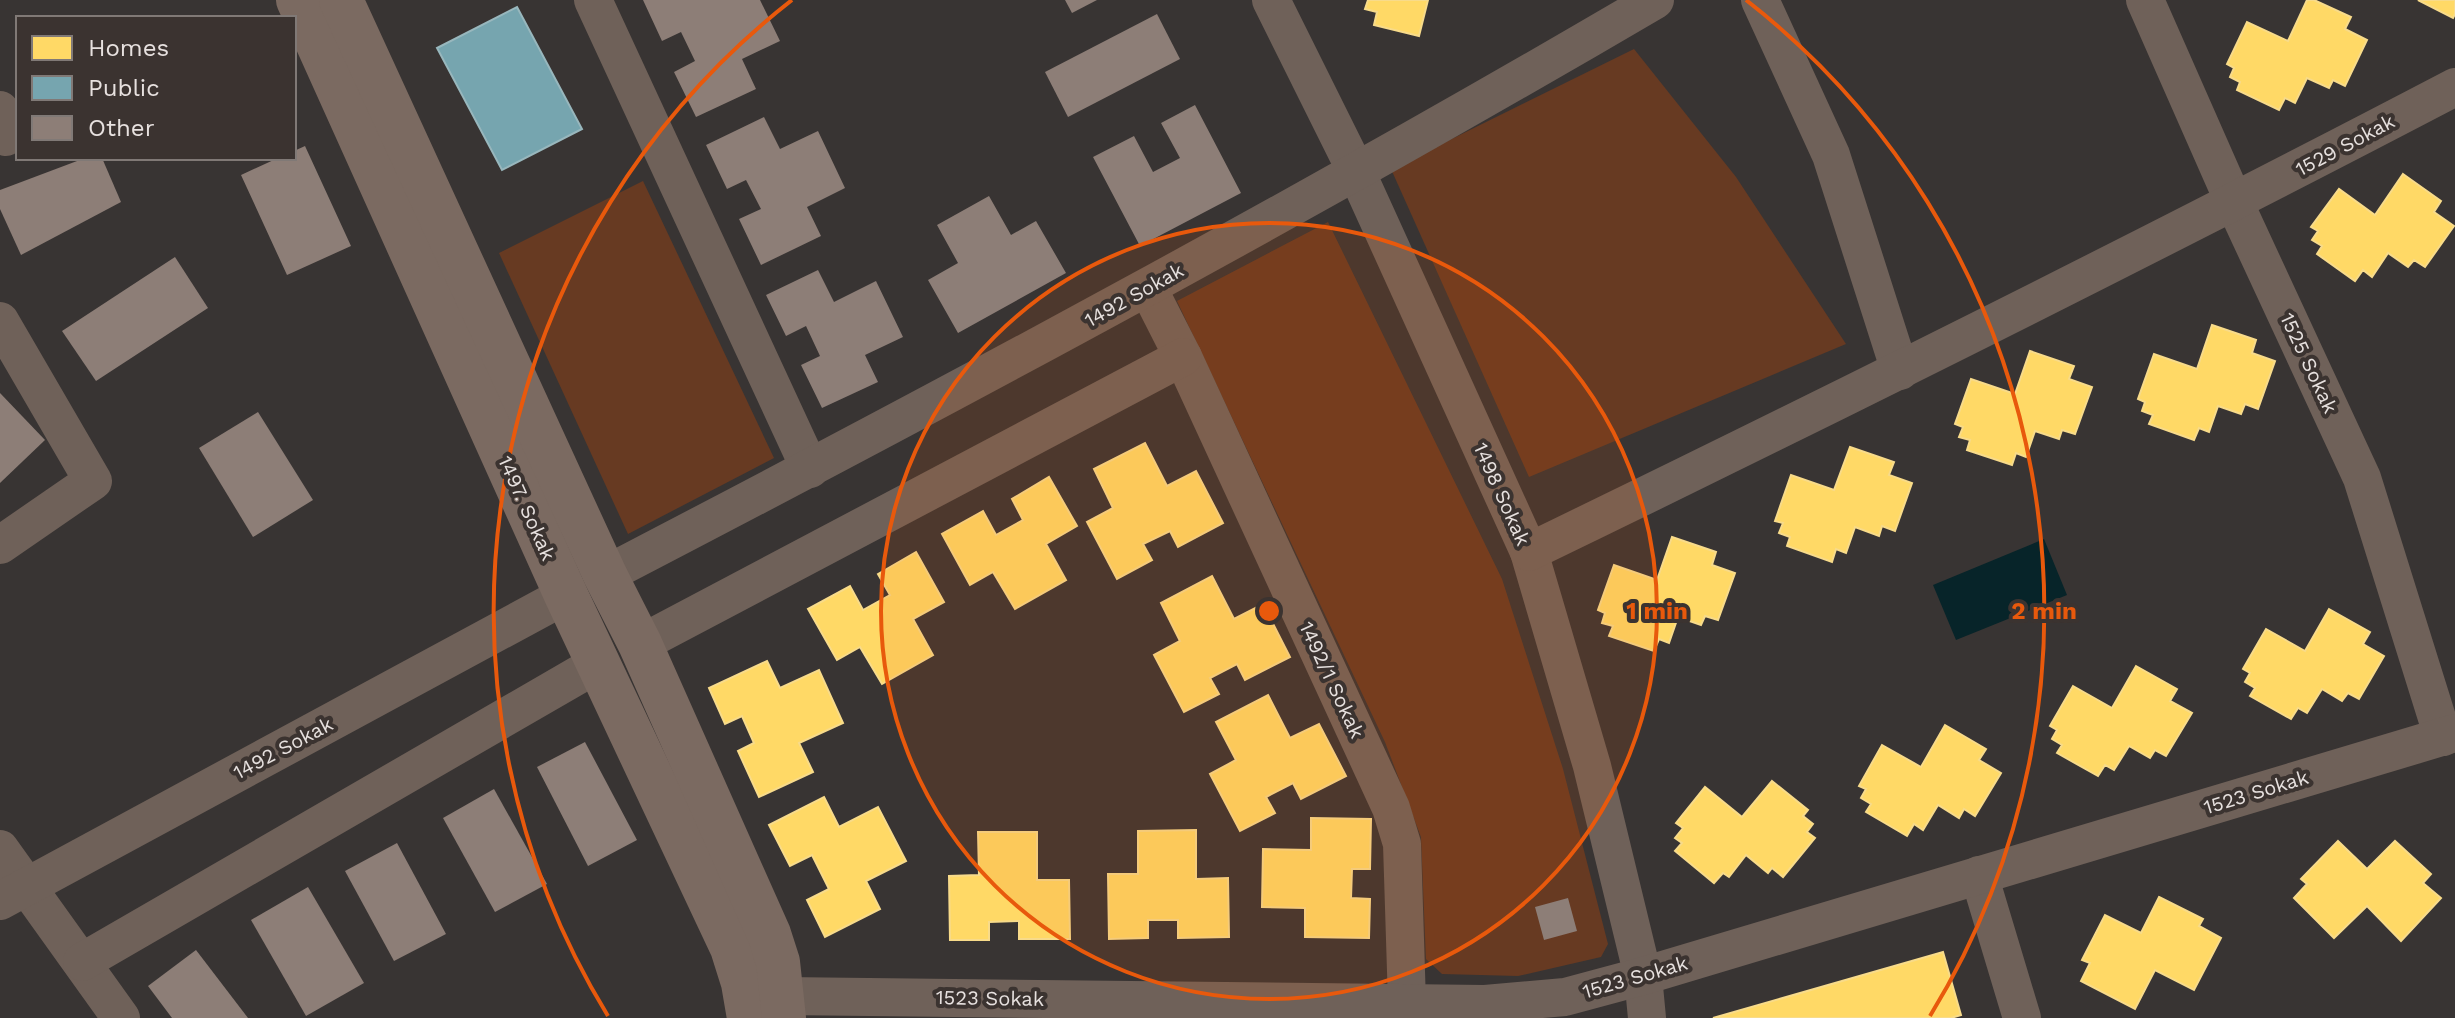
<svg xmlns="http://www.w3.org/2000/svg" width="2455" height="1018" viewBox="0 0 2455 1018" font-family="'Work Sans',sans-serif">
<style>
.green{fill:#673a22}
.water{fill:#072429}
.homes{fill:#ffd966;stroke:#f8db8a;stroke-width:2}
.public{fill:#76a5af;stroke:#98b7bd;stroke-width:2}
.building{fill:#8d7e77}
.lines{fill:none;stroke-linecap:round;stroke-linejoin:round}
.street{stroke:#6f6159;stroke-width:38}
.secondary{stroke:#7b6a61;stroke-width:44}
.ring{fill:none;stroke:#e8590c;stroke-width:4}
.labels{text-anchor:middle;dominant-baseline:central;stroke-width:8;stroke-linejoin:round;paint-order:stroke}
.street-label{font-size:20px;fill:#e7e1df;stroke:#3b3330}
.centre{fill:#e8590c;stroke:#3b3330;stroke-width:4}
.ring-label{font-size:24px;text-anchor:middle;font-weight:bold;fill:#e8590c;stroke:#3b3330;stroke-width:8;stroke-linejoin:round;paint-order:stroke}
</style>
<rect width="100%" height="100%" fill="#383433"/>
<g class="green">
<polygon points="1634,49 1736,177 1846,344 1529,477 1391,169"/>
<polygon points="643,181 774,458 628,534 499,253"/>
<polygon points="1328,222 1502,579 1563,769 1608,944 1601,957 1518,976 1442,974 1426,959 1421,837 1385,742 1177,301"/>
</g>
<polygon class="water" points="2044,539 2067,595 1956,640 1933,585"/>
<g class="homes">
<polygon points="1368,0 1428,0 1419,36 1374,25 1377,12 1365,9"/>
<polygon points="2307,0 2314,0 2351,17 2345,29 2367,40 2345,86 2333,80 2329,88 2307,78 2295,103 2285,98 2279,110 2237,90 2240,82 2230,77 2234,68 2227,64 2247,22 2288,41"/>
<polygon points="2418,0 2455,0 2455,14 2453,18"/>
<polygon points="2403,174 2441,201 2434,212 2454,226 2425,267 2414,260 2408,267 2388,253 2372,277 2363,270 2355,281 2317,254 2322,246 2312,240 2318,231 2311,227 2339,189 2375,215"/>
<polygon points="2212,325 2256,340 2252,353 2275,361 2258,409 2245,404 2241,414 2218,406 2209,432 2199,428 2194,440 2149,424 2153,415 2142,411 2145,402 2138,399 2154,354 2197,369"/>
<polygon points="2030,351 2074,366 2069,379 2092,387 2075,434 2062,430 2059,439 2035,431 2026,457 2016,453 2012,465 1967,450 1970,440 1959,437 1963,427 1955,424 1971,379 2015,394"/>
<polygon points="1145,443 1167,486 1196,471 1223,523 1178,547 1170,531 1143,544 1152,560 1117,579 1087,522 1113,508 1094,469"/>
<polygon points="1850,447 1894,462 1889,475 1912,483 1895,531 1882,526 1879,536 1855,527 1846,553 1836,549 1832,562 1787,546 1790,537 1779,533 1783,523 1775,521 1791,475 1834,490"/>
<polygon points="1049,477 1077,526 1046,544 1066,580 1015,609 993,572 970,585 942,534 983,511 996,535 1023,520 1012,499"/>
<polygon points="1672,537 1716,552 1712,565 1735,573 1718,620 1705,616 1701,625 1678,617 1669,643 1659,639 1654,651 1609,636 1613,626 1602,623 1605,613 1598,610 1614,565 1657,580"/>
<polygon points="916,552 944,602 913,619 933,655 882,684 860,647 837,660 808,609 850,586 863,610 890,595 878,574"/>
<polygon points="1212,576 1234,619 1263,604 1290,657 1245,680 1237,664 1210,678 1219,694 1184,712 1154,655 1180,641 1161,603"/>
<polygon points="2329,609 2370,632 2363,644 2384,656 2359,699 2348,693 2342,701 2322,689 2307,713 2298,708 2291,719 2250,696 2255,688 2245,682 2250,673 2243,669 2266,629 2305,651"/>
<polygon points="767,661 780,688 819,670 843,723 799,743 813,772 759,797 738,751 754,743 742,716 725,724 709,688"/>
<polygon points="2136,666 2177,689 2170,701 2192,713 2166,756 2155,750 2150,758 2129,746 2114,770 2105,765 2098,776 2057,753 2062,745 2052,739 2057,730 2050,726 2073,686 2112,708"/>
<polygon points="1268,695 1290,738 1319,724 1346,776 1301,799 1293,783 1266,797 1275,813 1240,831 1210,774 1236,760 1216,722"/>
<polygon points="1945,725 1986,749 1979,760 2001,773 1975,816 1964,809 1959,818 1938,805 1923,830 1914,824 1907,836 1866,812 1871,804 1861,798 1866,789 1859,786 1882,745 1921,767"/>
<polygon points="1772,781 1808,810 1803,816 1813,824 1807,832 1815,838 1783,877 1772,868 1768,873 1746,855 1729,877 1723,873 1714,883 1675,851 1682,843 1675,838 1683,828 1676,823 1705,787 1742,817"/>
<polygon points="824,797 839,827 878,807 906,861 866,881 880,909 825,937 807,900 829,889 812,855 790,866 769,825"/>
<polygon points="1311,818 1371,819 1370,869 1352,869 1351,898 1370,899 1369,938 1305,937 1305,908 1262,907 1263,849 1311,850"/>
<polygon points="1196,830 1196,879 1228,878 1229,937 1178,938 1178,920 1148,920 1148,938 1109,939 1108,874 1138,874 1138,831"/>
<polygon points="978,832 1037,832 1037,880 1069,880 1070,939 1019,939 1019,921 989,922 989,940 950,940 949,876 979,875"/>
<polygon points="2338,841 2367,869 2395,841 2431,874 2423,883 2441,898 2401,941 2367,906 2334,938 2294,898 2307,884 2301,879"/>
<polygon points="2159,897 2203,919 2199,926 2221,938 2194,990 2155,970 2135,1009 2081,981 2090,963 2082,960 2105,915 2141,933"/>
<polygon points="1943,952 1961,1015 1951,1018 1713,1018"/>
</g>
<polygon class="public" points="517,7 582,129 502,170 437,48"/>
<g class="building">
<polygon points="643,0 760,0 780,41 742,59 756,89 696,117 674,72 695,61 681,32 662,41"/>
<polygon points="1065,0 1097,0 1072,13"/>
<polygon points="1157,14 1180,59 1068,117 1045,72"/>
<polygon points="1195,105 1241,193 1140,246 1093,157 1134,136 1153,172 1180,158 1161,123"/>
<polygon points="764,117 780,149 818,131 845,188 807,207 821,236 761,265 739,219 761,209 746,180 727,189 706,145"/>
<polygon points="305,146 351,246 287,275 241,175 278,158 294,158 294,151"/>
<polygon points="85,158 102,158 121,202 21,255 0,209 0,190"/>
<polygon points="989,196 1011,235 1036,221 1066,273 958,333 928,280 958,263 937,225"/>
<polygon points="175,257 208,308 96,381 62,331"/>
<polygon points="818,270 834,302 876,281 903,337 865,355 878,382 822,408 801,365 820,356 806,326 786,336 766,295"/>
<polygon points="0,393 45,440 0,483"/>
<polygon points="258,412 313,500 253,537 199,448"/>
<polygon points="585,742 637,840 588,866 537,767"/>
<polygon points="494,789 547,884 495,912 443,818"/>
<polygon points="397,843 446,934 394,961 345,871"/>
<polygon points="308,887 364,983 306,1016 251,920"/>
<polygon points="1568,898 1577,931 1544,940 1535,907"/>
<polygon points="196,950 248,1018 172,1018 148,986"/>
</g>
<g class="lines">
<g class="street">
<polyline points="593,0 810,469"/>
<polyline points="1271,0 1356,171 1529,552 1592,766 1643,976 1647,1018"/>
<polyline points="1760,0 1831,155 1900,371"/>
<polyline points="2145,0 2234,202 2362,478 2443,737"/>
<polyline points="0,110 6,137"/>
<polyline points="1148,288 1183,357 1391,808 1402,844 1407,1003"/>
<polyline points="0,321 93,481 0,545"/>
<path d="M1529,552C1840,401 2149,247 2455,87"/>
<path d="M605,575C959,391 1311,202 1655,0"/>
<polyline points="640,644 1183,357"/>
<polyline points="0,849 121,1018"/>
<polyline points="1979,875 2022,1018"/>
<polyline points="0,901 566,595"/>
<polyline points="82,962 599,663"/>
<polyline points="783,996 1485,1004 1565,997 1643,976 2455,733"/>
</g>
<g class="secondary">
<polyline points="298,0 566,595 732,948 743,983 749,1018"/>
<polyline points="341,0 605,575 640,644 769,934 778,962 784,1018"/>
</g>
</g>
<circle cx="1269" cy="611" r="388" fill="#e8590c" fill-opacity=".12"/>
<g class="ring">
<circle cx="1269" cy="611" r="388"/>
<path d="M608 1016A775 775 0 0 1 792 0M1746 0A775 775 0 0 1 1930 1016"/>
</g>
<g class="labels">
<g class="street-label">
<text transform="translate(2345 145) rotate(-28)">1529 Sokak</text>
<text transform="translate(1134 295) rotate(-29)">1492 Sokak</text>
<text transform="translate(2309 363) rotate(65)">1525 Sokak</text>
<text transform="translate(1502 494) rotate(66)">1498 Sokak</text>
<text transform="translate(527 508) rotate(66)">1497. Sokak</text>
<text transform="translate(1332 680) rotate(65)">1492/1 Sokak</text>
<text transform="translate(283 748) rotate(-28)">1492 Sokak</text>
<text transform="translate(2256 792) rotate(-17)">1523 Sokak</text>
<text transform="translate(1635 977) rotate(-16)">1523 Sokak</text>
<text transform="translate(990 998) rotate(1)">1523 Sokak</text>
</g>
</g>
<circle cx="1269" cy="611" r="12" class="centre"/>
<g class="ring-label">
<text x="1657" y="619">1 min</text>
<text x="2044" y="619">2 min</text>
</g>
<rect x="16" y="16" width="280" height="144" fill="#3b3330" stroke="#807976" stroke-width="2"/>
<rect x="32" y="36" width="40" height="24" fill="#ffd966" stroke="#807976" stroke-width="2"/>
<text x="88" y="56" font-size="24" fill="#e7e1df">Homes</text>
<rect x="32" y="76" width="40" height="24" fill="#76a5af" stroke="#807976" stroke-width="2"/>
<text x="88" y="96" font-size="24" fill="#e7e1df">Public</text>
<rect x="32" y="116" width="40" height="24" fill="#8d7e77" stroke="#807976" stroke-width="2"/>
<text x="88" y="136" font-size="24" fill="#e7e1df">Other</text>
</svg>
